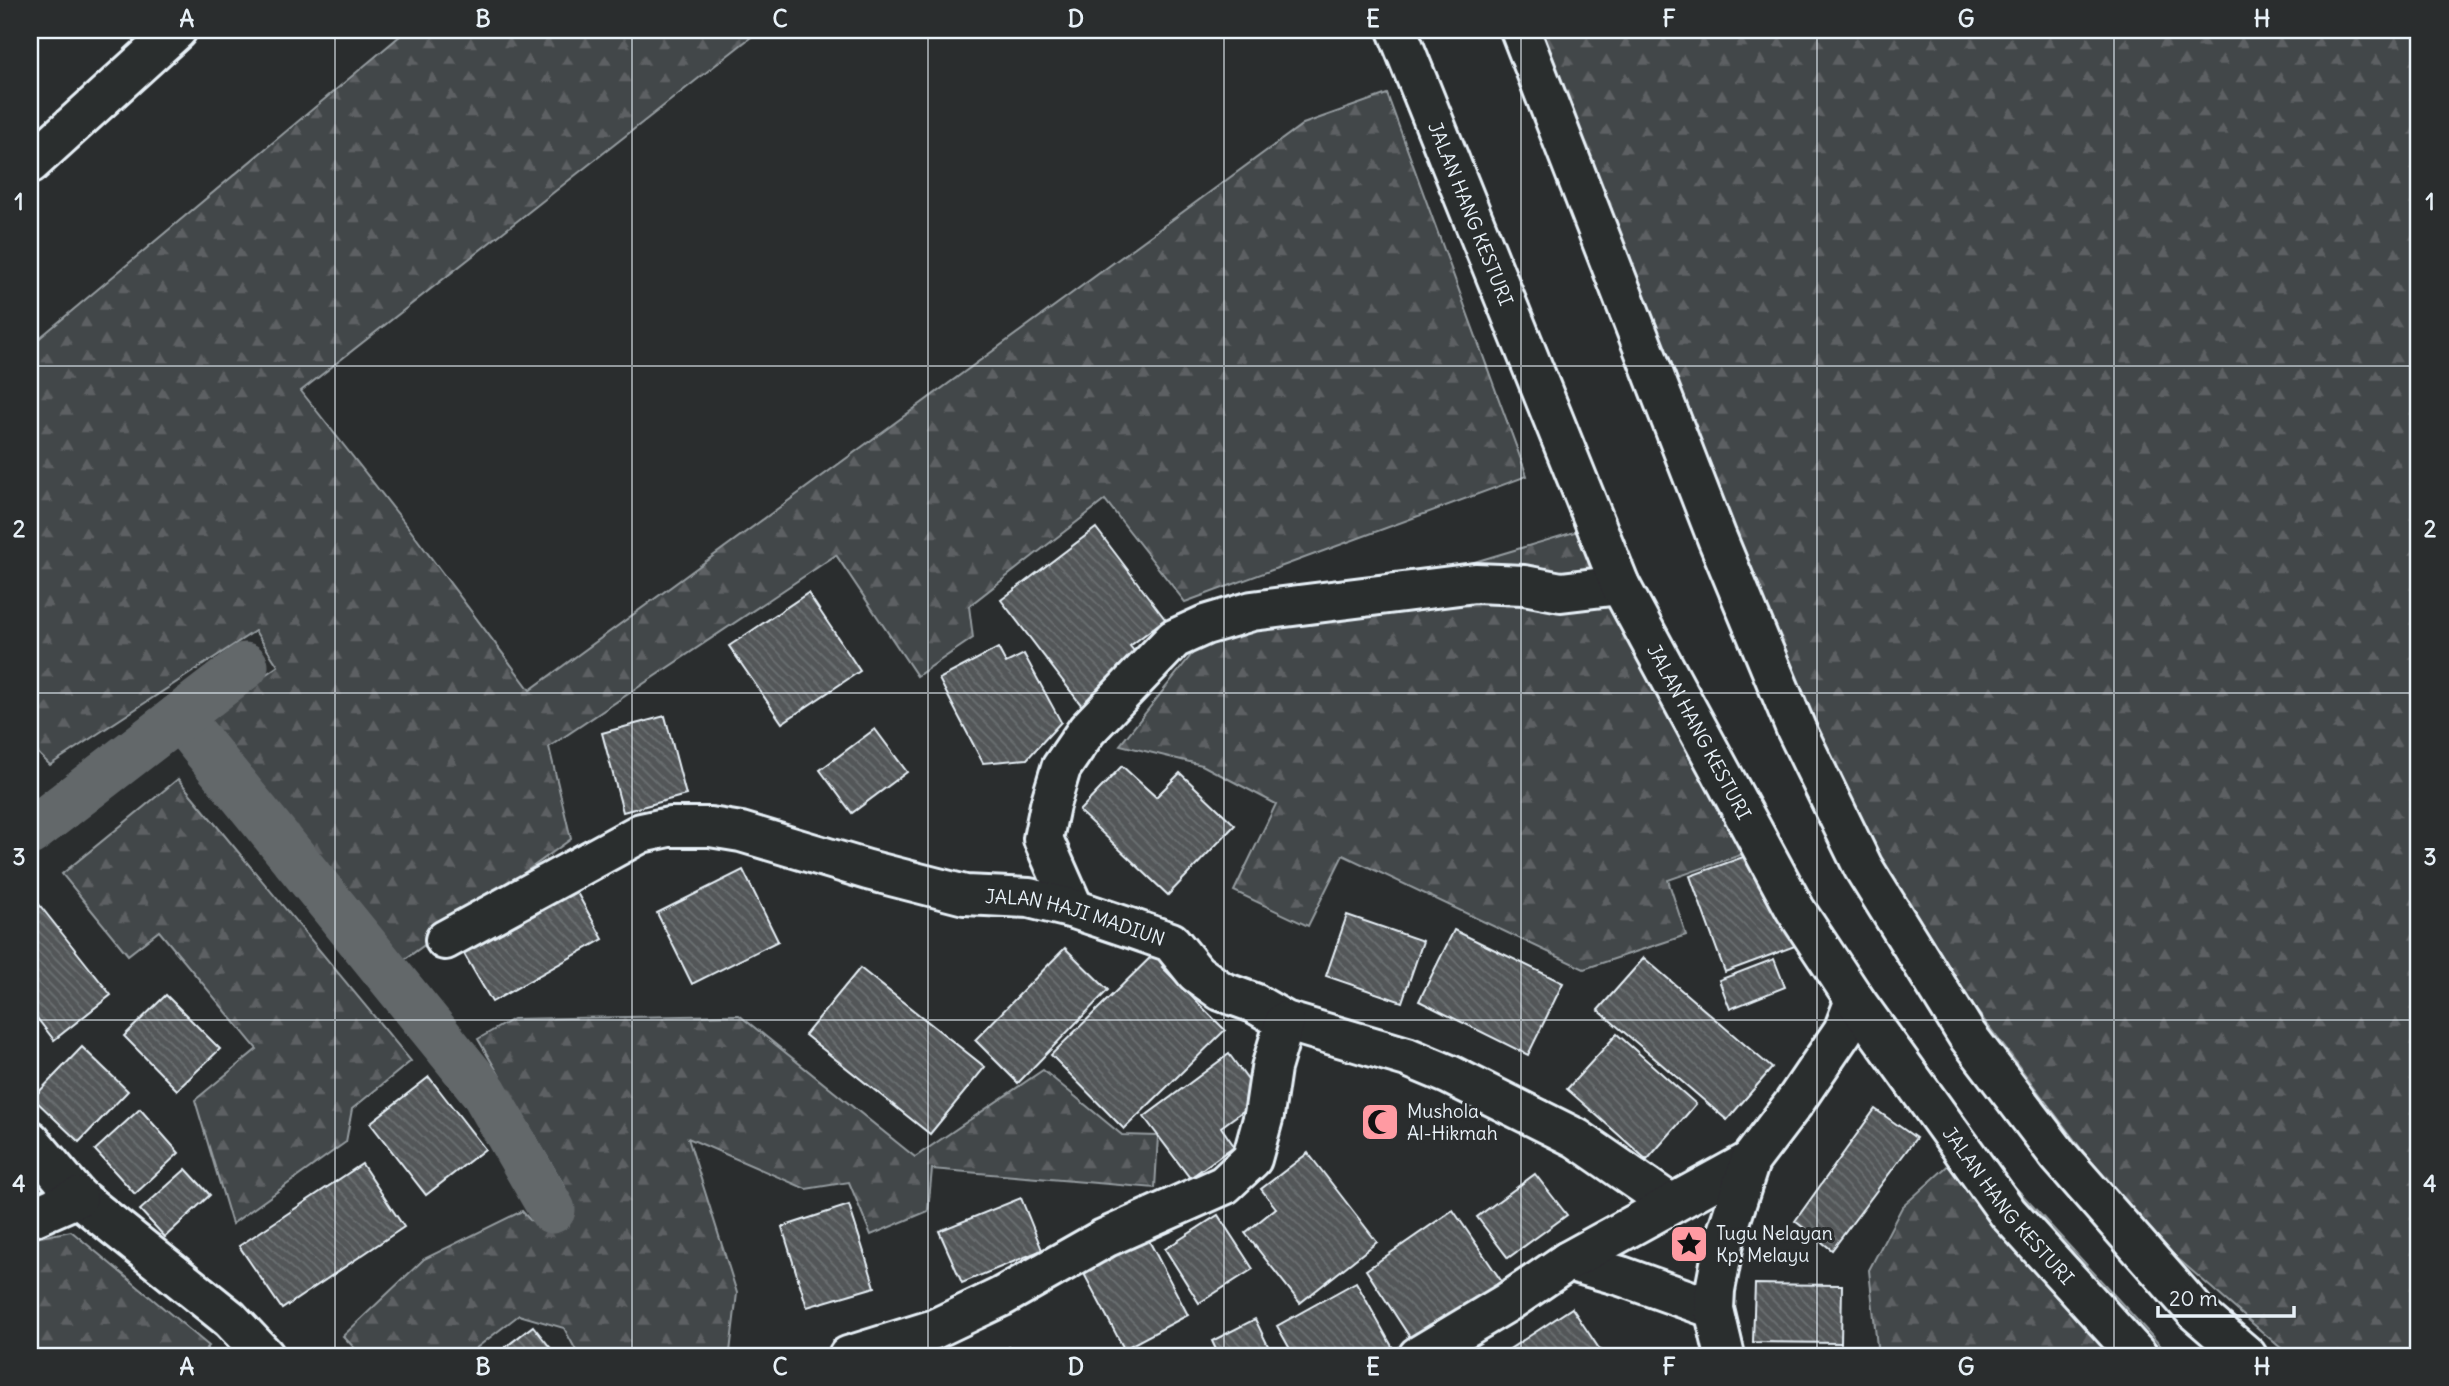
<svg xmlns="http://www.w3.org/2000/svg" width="2449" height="1386" viewBox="0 0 2449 1386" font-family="Delius,sans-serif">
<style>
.forest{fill:url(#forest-firs);stroke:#959ca0;stroke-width:2}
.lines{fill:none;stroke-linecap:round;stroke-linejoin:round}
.canal{stroke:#63686b;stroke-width:47}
.building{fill:url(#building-back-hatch);stroke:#e8f1f8;stroke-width:2}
.minor-casing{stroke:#e8f1f8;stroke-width:44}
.major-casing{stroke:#e8f1f8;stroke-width:44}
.minor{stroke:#2a2d2e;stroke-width:38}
.major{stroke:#2a2d2e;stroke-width:38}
.grid{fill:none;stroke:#e8f1f8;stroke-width:2;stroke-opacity:0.55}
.labels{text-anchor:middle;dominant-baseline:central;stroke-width:6;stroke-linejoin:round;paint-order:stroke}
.street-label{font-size:19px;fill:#e8f1f8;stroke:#2a2d2e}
.poi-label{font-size:19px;fill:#e8f1f8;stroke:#2a2d2e;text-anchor:start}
.neatline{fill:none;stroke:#e8f1f8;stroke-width:2.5}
.grid-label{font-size:23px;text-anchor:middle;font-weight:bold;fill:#e8f1f8}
</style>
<defs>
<pattern id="forest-firs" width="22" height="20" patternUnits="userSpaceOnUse" patternTransform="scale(1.75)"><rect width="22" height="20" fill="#424648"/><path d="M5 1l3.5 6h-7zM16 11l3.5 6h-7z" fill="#5d6163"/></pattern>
<pattern id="building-back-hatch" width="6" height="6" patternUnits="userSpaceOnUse" patternTransform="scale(1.75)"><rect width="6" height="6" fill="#535759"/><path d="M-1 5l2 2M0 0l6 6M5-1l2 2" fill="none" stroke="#6c7072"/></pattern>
</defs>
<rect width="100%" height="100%" fill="#2a2d2e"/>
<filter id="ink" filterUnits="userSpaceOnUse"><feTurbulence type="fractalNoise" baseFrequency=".0143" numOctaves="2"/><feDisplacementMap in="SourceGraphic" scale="14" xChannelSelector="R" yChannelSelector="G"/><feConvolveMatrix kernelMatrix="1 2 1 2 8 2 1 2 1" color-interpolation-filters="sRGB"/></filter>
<g filter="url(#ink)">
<g class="forest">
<polygon points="407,30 760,30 301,391 408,527 530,690 1303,124 1387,94 1527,476 1185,602 1105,500 969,606 973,638 917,676 836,555 549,747 571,839 394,967 204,717 278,666 255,631 50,765 30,745 30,346"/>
<polygon points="1512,30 2419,30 2419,1356 2290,1356 2138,1224 1841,831"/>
<polygon points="1608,522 1752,851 1668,880 1686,935 1584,969 1343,855 1308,926 1234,891 1276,804 1202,765 1120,745 1200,644"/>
<polygon points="178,779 411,1061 352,1109 346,1142 232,1224 195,1100 257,1049 159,931 128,955 62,874"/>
<polygon points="739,1015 915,1157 1043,1070 1122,1135 1158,1136 1155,1188 932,1169 928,1211 871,1235 849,1182 806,1189 688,1138 737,1293 730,1352 712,1356 579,1356 564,1328 519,1315 466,1356 362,1356 343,1336 424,1259 522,1211 530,1220 556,1226 566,1207 565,1187 478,1039 513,1019"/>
<polygon points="1974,1142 2170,1356 1878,1356 1869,1270 1902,1207"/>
<polygon points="71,1231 209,1346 200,1356 30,1356 30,1239"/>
</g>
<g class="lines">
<g class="canal">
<polyline points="179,717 484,1092 552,1210"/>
<polyline points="30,832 245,666"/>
</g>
</g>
<g class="building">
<polygon points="1096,528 1165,619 1130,646 1142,661 1082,706 1001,600"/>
<polygon points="808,593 860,671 782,723 729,646"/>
<polygon points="998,648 1006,663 1024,654 1061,722 1027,759 983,763 939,679"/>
<polygon points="665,716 686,795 623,812 602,733"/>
<polygon points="875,729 907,772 852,813 820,770"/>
<polygon points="1122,766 1156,797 1180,773 1235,825 1168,895 1079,811"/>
<polygon points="1760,851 1795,946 1725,972 1690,876"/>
<polygon points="743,870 778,941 692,984 657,913"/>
<polygon points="567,875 603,939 492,1002 456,940"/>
<polygon points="30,893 111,995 54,1040 30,1009"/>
<polygon points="1347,915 1423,941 1402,1002 1326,976"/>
<polygon points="1454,930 1563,983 1528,1055 1419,1001"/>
<polygon points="1161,947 1172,957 1162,967 1225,1030 1124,1129 1051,1055"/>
<polygon points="1065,948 1108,990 1018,1083 975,1040"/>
<polygon points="1644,958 1772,1068 1727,1120 1598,1010"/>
<polygon points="1774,959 1785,987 1730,1009 1719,980"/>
<polygon points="860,968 985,1067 930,1134 805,1035"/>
<polygon points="166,995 220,1049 177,1090 124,1036"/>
<polygon points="1617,1034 1696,1104 1647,1160 1567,1089"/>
<polygon points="82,1047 128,1091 79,1142 33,1098"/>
<polygon points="1229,1054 1261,1098 1221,1127 1234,1146 1190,1178 1144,1117"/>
<polygon points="429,1077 485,1149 426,1195 370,1123"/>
<polygon points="140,1109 179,1153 135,1194 95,1150"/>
<polygon points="1875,1109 1916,1138 1832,1250 1795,1221"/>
<polygon points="1308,1153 1377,1242 1300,1303 1245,1233 1276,1208 1261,1189"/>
<polygon points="362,1164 404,1227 282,1309 239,1246"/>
<polygon points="186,1169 210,1195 165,1237 140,1210"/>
<polygon points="1535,1174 1567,1215 1508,1258 1477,1217"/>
<polygon points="1021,1198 1042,1250 962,1283 939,1231"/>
<polygon points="849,1205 875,1287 807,1307 782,1227"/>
<polygon points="1453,1210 1502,1282 1413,1342 1366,1270"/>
<polygon points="1218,1215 1253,1269 1199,1303 1165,1249"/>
<polygon points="1146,1235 1188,1315 1124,1349 1082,1270"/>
<polygon points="1356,1282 1394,1350 1382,1356 1294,1356 1277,1326"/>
<polygon points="1755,1284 1842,1285 1841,1343 1753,1342"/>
<polygon points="1572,1308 1604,1356 1499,1356"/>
<polygon points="1255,1319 1273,1356 1219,1356 1212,1341"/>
<polygon points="533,1326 557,1356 494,1356"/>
<polygon points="1010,1347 1013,1356 986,1356"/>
<polygon points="1847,1350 1848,1356 1804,1356"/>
</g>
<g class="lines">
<defs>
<g id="minor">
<polyline points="30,164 177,30"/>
<polyline points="1074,909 1043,839 1050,805 1061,768 1087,730 1174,639 1205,625 1252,611 1475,583 1524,585 1561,592 1620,585"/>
<path id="s1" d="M445,940L641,833L669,827H710L741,832L868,870L965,895L1029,898L1074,909L1136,930L1171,942L1196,973L1221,991L1254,1003L1285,1021L1407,1057L1450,1075L1576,1138L1670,1203"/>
<polyline points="30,1140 78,1197 230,1319 265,1356"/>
<polyline points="30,1218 78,1197"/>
<polyline points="1568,1261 1621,1276 1714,1309"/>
<polyline points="848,1356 932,1330 1001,1297 1105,1238 1224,1185 1252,1159 1264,1115 1271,1068 1285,1021"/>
<polyline points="1418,1356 1508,1302 1568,1261 1750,1161"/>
<polyline points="1725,1356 1714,1309 1715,1290 1725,1238 1750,1161 1794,1103 1843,1031 1855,1000"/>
</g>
<g id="major">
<path id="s2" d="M1397,30L1620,585L1795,909L1855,1000L2008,1213L2138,1356"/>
<polyline points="1520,30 1717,538 1796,729 1863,867 1967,1035 2059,1156 2196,1312 2247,1356"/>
</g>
</defs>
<use href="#minor" class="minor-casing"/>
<use href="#major" class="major-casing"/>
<use href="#minor" class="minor"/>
<use href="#major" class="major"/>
</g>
</g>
<path class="grid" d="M335,30V1356M632,30V1356M928,30V1356M1224,30V1356M1521,30V1356M1817,30V1356M2114,30V1356M30,366H2419M30,693H2419M30,1020H2419"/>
<defs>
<symbol id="mosque-square" viewBox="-11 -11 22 22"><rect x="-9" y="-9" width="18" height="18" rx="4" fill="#ff9aa2" stroke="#2a2d2e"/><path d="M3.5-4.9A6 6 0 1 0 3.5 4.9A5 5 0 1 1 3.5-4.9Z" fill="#111"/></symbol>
<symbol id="sight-square" viewBox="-11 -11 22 22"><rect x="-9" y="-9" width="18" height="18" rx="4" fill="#ff9aa2" stroke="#2a2d2e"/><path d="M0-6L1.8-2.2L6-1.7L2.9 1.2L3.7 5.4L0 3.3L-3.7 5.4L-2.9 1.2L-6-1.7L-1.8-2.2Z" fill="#111"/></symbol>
</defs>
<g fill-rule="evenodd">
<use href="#mosque-square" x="1358" y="1100" width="44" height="44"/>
<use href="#sight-square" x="1667" y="1222" width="44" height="44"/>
</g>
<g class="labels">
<g class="street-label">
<text stroke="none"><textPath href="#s2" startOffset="198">JALAN HANG KESTURI</textPath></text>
<text stroke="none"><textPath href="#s2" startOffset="765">JALAN HANG KESTURI</textPath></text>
<text stroke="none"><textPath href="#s1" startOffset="670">JALAN HAJI MADIUN</textPath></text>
<text stroke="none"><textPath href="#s2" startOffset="1332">JALAN HANG KESTURI</textPath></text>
</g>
<g class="poi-label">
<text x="1407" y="1111">Mushola<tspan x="1407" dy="22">Al-Hikmah</tspan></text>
<text x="1716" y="1233">Tugu Nelayan<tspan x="1716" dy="22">Kp. Melayu</tspan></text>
</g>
</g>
<rect width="2449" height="1386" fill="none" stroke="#2a2d2e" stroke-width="77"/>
<path d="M2158 1306v10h136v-10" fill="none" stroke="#e8f1f8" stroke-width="3.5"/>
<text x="2169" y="1306" font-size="21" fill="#e8f1f8" stroke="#2a2d2e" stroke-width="5" paint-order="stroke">20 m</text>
<rect x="38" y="38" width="2372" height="1310" class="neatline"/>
<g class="grid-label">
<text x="187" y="27">A</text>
<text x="483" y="27">B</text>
<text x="780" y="27">C</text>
<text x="1076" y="27">D</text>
<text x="1373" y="27">E</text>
<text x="1669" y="27">F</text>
<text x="1966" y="27">G</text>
<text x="2262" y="27">H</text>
<text x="19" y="210">1</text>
<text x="2430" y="210">1</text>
<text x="19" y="537">2</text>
<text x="2430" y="537">2</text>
<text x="19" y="865">3</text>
<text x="2430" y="865">3</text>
<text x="19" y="1192">4</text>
<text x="2430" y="1192">4</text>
<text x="187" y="1375">A</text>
<text x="483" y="1375">B</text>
<text x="780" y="1375">C</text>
<text x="1076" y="1375">D</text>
<text x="1373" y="1375">E</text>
<text x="1669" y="1375">F</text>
<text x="1966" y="1375">G</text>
<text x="2262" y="1375">H</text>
</g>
</svg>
